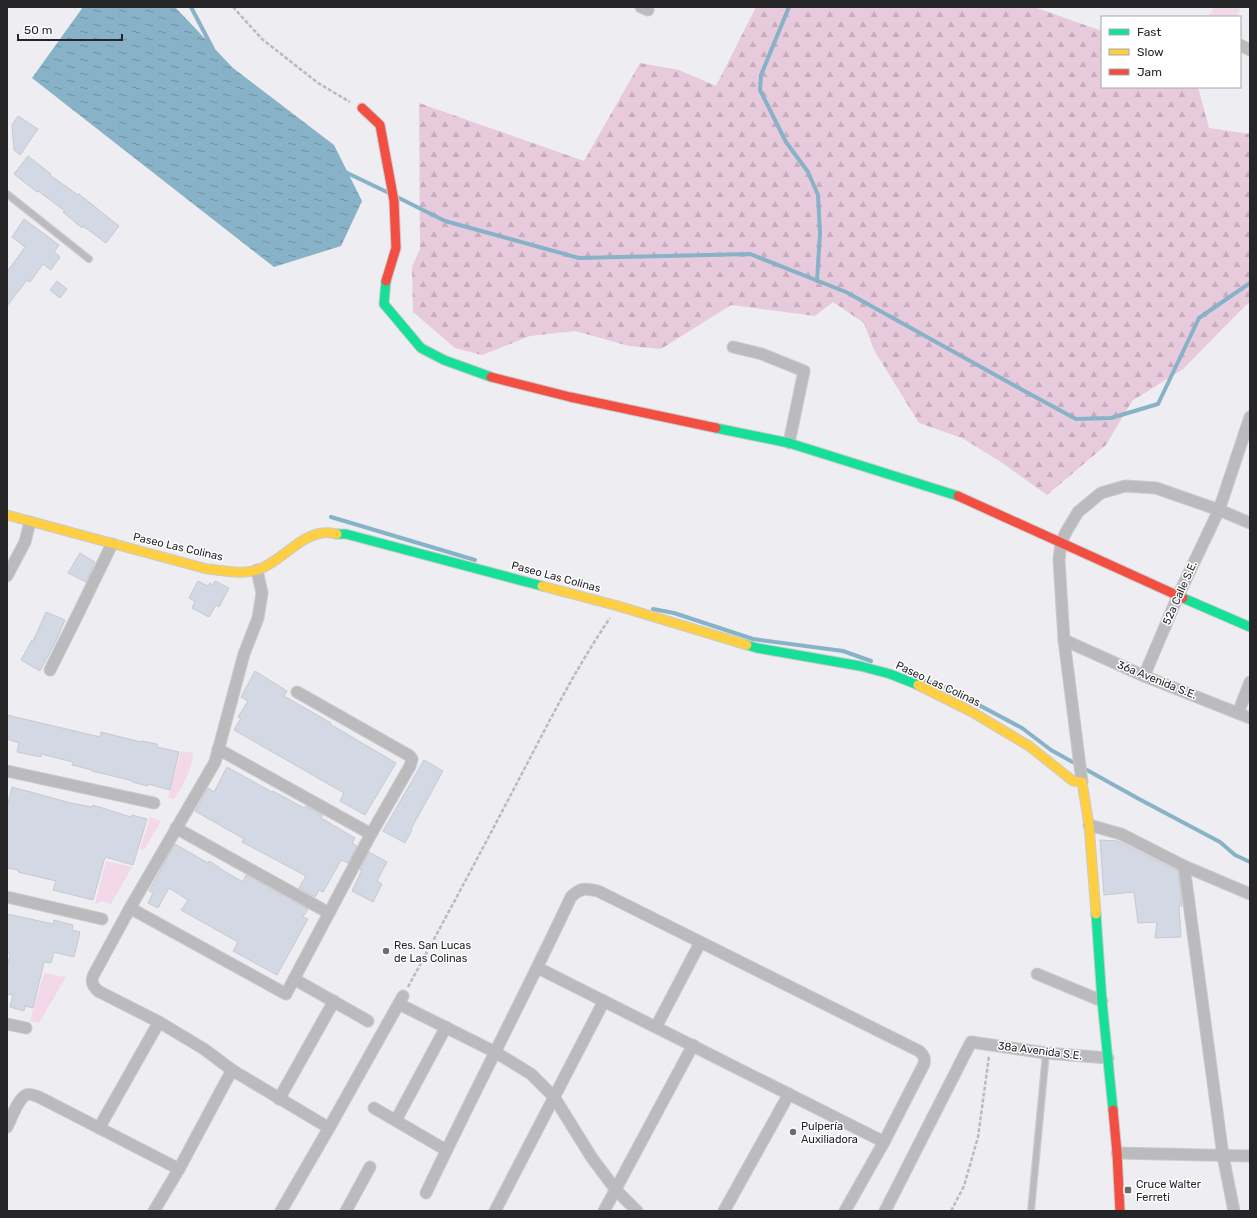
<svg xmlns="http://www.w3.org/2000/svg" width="1257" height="1218" viewBox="0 0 1257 1218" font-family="Rubik,sans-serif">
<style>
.grass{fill:#f2d8e9}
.forest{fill:url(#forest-firs)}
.water{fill:url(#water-ripples)}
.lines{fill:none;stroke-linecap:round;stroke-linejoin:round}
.stream{stroke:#88b2c7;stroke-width:4}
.building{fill:#d2d8e4;stroke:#c9c9cd}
.lane-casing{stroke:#cbcacd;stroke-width:8}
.street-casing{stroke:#cbcacd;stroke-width:13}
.fast-casing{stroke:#cbcacd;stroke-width:11}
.slow-casing{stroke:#cbcacd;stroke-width:11}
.jam-casing{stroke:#cbcacd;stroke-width:11}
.path{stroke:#bbbabc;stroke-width:2.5;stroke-dasharray:4 2;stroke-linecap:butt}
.lane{stroke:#bbbabc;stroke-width:5.5}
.street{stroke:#bbbabc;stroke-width:11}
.fast{stroke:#16e098;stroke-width:9}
.slow{stroke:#ffcf43;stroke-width:9}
.jam{stroke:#f24e42;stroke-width:9}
.poi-dot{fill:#6c6b6f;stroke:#fff;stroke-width:1.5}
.labels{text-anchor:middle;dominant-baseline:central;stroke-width:3;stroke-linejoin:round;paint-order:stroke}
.street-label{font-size:11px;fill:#262528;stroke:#fff}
.poi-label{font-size:11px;fill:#262528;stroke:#fff;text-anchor:start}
</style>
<defs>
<pattern id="forest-firs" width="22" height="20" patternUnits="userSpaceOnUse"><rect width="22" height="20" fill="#e8cadd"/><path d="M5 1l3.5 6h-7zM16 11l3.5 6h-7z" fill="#c7adbe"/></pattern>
<pattern id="water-ripples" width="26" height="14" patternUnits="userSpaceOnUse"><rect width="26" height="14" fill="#88b2c7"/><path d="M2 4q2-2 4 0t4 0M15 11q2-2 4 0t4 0" fill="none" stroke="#6f91a2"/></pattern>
</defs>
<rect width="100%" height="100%" fill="#eeedf2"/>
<g class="grass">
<polygon points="1213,7 1241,7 1236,17 1207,17 1212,12"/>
<path d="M181,751L193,753C192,770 184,784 174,799L168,798Z"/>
<polygon points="150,817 161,821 144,850 140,849"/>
<polygon points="106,861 132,867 111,904 102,901 95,904"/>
<polygon points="44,973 66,977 39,1023 30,1021"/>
</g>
<polygon class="forest" points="756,7 1034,7 1102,31 1102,87 1198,87 1209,128 1250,134 1250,303 1246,305 1183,369 1132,401 1106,445 1047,495 1001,462 962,438 919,423 874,350 864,323 833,302 815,316 731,305 661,349 629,346 575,331 530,336 482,355 455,348 413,312 412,267 420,249 419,103 584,161 640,63 679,70 716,86"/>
<polygon class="water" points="83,7 175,7 233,68 334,145 362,201 341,246 274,267 32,78"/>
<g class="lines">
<g class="stream">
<polyline points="191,7 213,49"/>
<polyline points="789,7 761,75 760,90 786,142 808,172 818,195 820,233 817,281"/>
<polyline points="343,171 389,193"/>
<polyline points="397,197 445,221 579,258 750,254 846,292 1017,387 1076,419 1111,418 1158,404 1199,318 1250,283"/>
<polyline points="331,517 475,560"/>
<polyline points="653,609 674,613 753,639 843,651 871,661"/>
<polyline points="926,681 947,688 1022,728 1051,750 1139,799 1220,842 1235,855 1250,862"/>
</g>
</g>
<g class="building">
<polygon points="18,116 38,129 20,155 14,150 12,125"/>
<polygon points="28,156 51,174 50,175 78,195 79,194 119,226 106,243 83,226 82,228 63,212 65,211 38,191 37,192 14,174"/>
<polygon points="24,219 59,245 54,252 60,257 51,270 43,264 30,282 27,280 7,306 7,272 25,247 12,237"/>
<polygon points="57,281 67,289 60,298 50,290"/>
<polygon points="80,553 95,562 86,582 68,573"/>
<polygon points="198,581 208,586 210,583 213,585 215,581 229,588 219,607 216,605 209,617 192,608 195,601 189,598"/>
<polygon points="46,612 65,620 56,641 40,671 21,660 32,640 33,641"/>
<polygon points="255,671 287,691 284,696 331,723 330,724 396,763 365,815 340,801 344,793 234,730 241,718 238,717 248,701 241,697"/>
<polygon points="7,715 100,737 101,732 141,742 142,741 157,744 157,747 179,752 170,790 148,784 148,786 132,782 133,781 92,771 92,770 72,765 73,762 41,754 41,757 17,752 19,743 7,739"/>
<polygon points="424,760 443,771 411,829 412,830 405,843 383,831"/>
<polygon points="227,767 272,792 273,791 304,808 306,806 323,815 321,818 355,838 352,843 357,846 348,863 341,860 340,862 323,892 319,890 315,897 299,888 306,876 242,842 244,839 195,811 208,788 214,792"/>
<polygon points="12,787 71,803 92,807 93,805 131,817 132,815 147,819 133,865 105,857 93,900 53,890 56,881 18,872 18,870 7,868 7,808"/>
<polygon points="1100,840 1118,841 1178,871 1182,906 1179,906 1181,937 1155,938 1157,922 1138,923 1134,892 1104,895"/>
<polygon points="175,844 208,863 209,861 219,867 219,868 243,882 246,875 308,909 303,917 308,919 277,975 233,951 238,942 181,910 188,900 169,888 158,908 148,903 153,893 149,891"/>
<polygon points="369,852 387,862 377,881 382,884 373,902 352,891 362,870 360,870"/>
<polygon points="7,914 53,924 54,920 73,925 72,930 80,932 74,957 54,952 51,963 44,962 33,1008 25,1006 24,1011 10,1007 13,995 7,994 7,969 10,954 7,953"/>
</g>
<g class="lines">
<defs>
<g id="lane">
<polyline points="7,194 89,259"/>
<polyline points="1031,1211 1046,1053"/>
</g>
<g id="street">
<polyline points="641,7 648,10"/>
<polyline points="1240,45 1250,50"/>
<polyline points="733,347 762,354 804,371 789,443"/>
<path d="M257,570L262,593L258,618L244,654L215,762L130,908L93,976C91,983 93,986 98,991L159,1022L204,1049L232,1070L329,1128"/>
<polyline points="7,576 25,542 30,522"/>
<polyline points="1064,640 1144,676 1250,718"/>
<polyline points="50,670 77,616 112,544"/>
<polyline points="1144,676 1178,596 1219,510 1250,417"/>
<polyline points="1238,713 1250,682"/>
<polyline points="218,749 371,834"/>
<polyline points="7,771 154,803"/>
<polyline points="1082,782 1064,640 1059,560 1061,543 1066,532 1078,512 1101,493 1125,486 1156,488 1219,510 1250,523"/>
<polyline points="1089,825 1121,834 1184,866 1250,894"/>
<polyline points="176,828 329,913"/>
<polyline points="1184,866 1223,1156 1234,1211"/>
<polyline points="7,897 102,919"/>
<polyline points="130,908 286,994 371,834 410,766 412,759 410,756 297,692"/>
<polyline points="538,968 884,1142"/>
<polyline points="1037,974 1102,1001"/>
<polyline points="294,979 368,1021"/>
<polyline points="399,1004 495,1052 531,1074 554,1097 592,1158 616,1190 637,1211"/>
<polyline points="7,1024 26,1028"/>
<polyline points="656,1027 700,943"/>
<polyline points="279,1099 334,1001"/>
<polyline points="374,1108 446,1150"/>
<polyline points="396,1120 446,1027"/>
<path d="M7,1127C11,1119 18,1099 26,1095C30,1093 35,1096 39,1097L179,1169"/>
<polyline points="99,1128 159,1022"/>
<polyline points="1117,1153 1250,1156"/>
<path d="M426,1193C473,1094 524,997 571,897C580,888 585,888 598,891L919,1051C924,1055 925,1058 924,1064L884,1142L845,1211"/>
<polyline points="154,1211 179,1169 232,1070"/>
<polyline points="281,1211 329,1128 403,996"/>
<polyline points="346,1211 370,1167"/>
<polyline points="495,1211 604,1001"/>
<polyline points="604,1211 693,1045"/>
<polyline points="724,1211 789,1094"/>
<polyline points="885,1211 971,1042 1046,1053 1108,1058"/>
</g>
<g id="fast">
<polyline points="386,281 384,304 421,348 444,360 491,377"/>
<polyline points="716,428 789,443 958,496"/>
<polyline points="337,534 346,534 542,586"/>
<polyline points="1183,598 1250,627"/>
<polyline points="747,645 757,648 860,666 890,674 918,685"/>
<polyline points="1096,914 1102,1001 1113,1110"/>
</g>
<g id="slow">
<path d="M7,515L207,569C223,570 241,575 257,570C280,563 297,537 322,533C326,532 332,533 337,534"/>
<polyline points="542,586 618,606 747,645"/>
<polyline points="918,685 972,712 1029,746 1073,781 1082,782 1089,825 1096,914"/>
</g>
<g id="jam">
<polyline points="362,108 380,125 394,201 396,248 386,281"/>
<polyline points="491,377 570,397 716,428"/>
<polyline points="958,496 1183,598"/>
<polyline points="1113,1110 1117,1153 1120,1211"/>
</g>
</defs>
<use href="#lane" class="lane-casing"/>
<use href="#street" class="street-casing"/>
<use href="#fast" class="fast-casing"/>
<use href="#slow" class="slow-casing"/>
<use href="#jam" class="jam-casing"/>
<g class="path">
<polyline points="233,7 262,39 318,83 350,102"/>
<path d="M408,987C445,919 482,850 518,781C547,726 575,669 610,618"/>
<polyline points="951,1211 964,1186 978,1137 989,1056"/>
</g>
<use href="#lane" class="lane"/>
<use href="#street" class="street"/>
<use href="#fast" class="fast"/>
<use href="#slow" class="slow"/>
<use href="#jam" class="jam"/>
</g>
<g class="poi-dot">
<circle cx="386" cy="951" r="4"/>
<circle cx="793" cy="1132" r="4"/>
<rect x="1124" y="1186" width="8" height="8" rx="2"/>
</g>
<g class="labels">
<g class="street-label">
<text transform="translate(178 547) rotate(13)">Paseo Las Colinas</text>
<text transform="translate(556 577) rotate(15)">Paseo Las Colinas</text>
<text transform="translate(1180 593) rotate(-66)">52a Calle S.E.</text>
<text transform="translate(1157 680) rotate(22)">36a Avenida S.E.</text>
<text transform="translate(938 684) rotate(25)">Paseo Las Colinas</text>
<text transform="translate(1040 1051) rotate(7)">38a Avenida S.E.</text>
</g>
<g class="poi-label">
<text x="394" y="945">Res. San Lucas<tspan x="394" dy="13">de Las Colinas</tspan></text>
<text x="801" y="1126">Pulpería<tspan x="801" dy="13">Auxiliadora</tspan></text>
<text x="1136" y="1184">Cruce Walter<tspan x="1136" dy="13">Ferreti</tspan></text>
</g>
</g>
<rect width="1257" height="1218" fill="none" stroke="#262528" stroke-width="16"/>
<rect x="1101" y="16" width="140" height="72" fill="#ffffff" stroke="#a8a8a9"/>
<rect x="1109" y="29" width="20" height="6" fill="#16e098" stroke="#a8a8a9"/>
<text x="1137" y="36" font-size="12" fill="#262528">Fast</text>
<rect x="1109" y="49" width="20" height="6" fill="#ffcf43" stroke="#a8a8a9"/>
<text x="1137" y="56" font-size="12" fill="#262528">Slow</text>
<rect x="1109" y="69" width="20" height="6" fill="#f24e42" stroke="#a8a8a9"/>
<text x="1137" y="76" font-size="12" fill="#262528">Jam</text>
<path d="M18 34v6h104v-6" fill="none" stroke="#262528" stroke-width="2"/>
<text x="24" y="34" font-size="12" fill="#262528" stroke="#ffffff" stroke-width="3" paint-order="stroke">50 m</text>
</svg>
